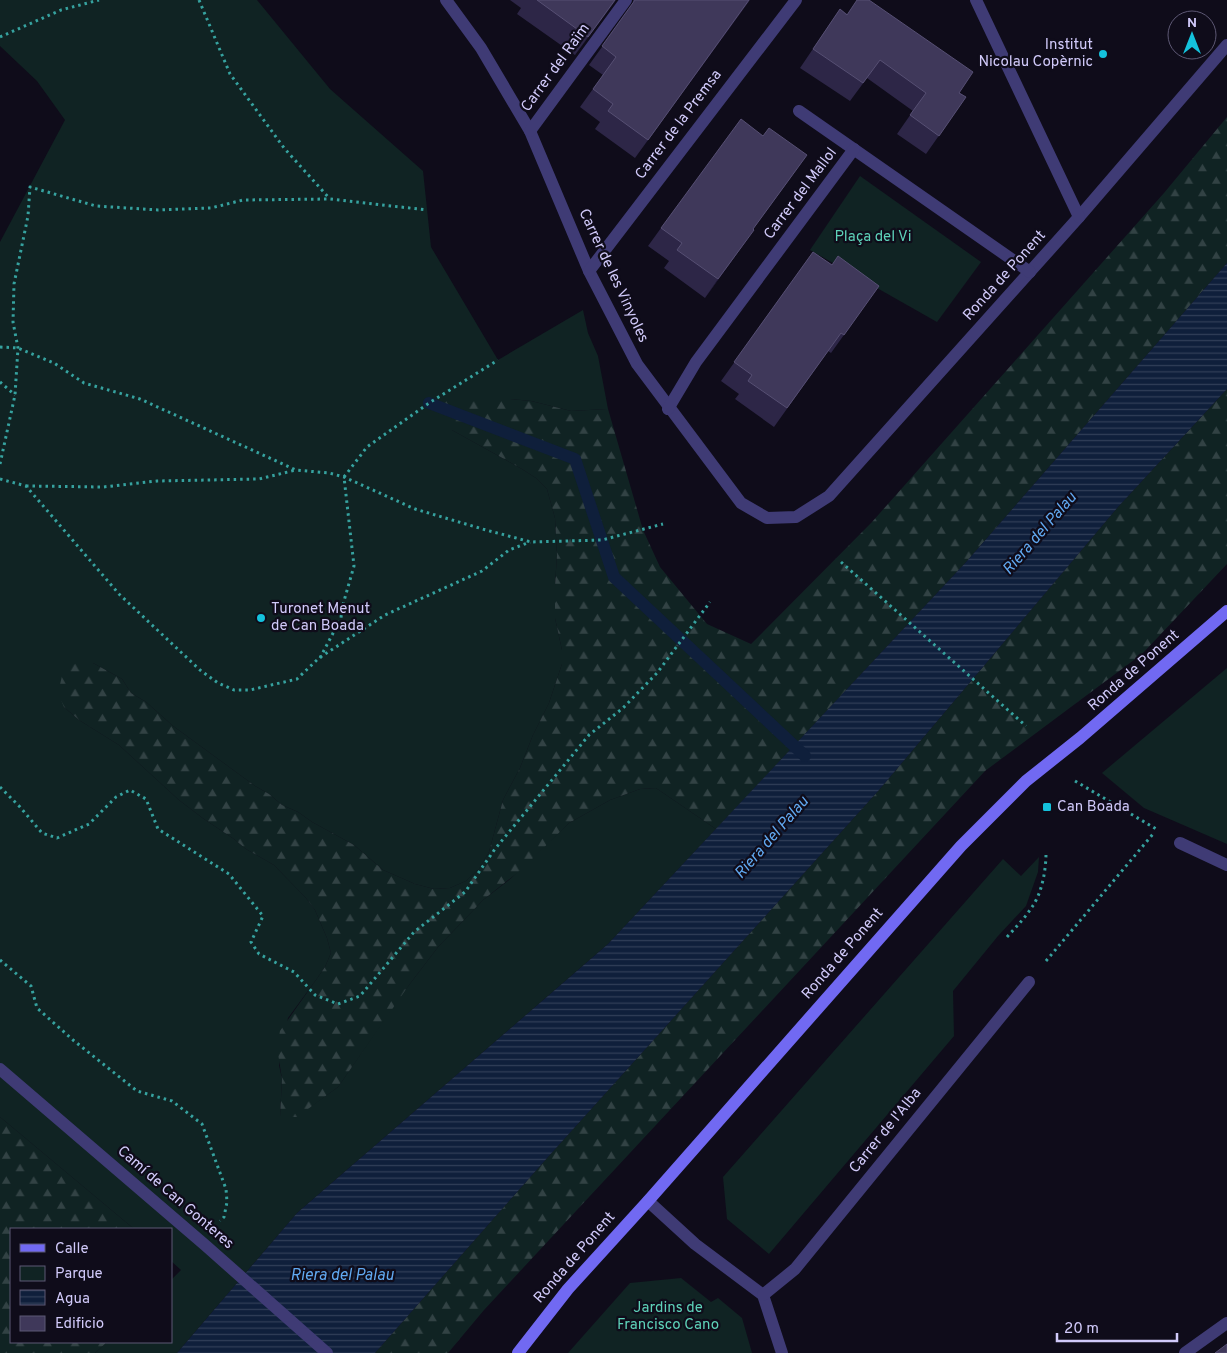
<svg xmlns="http://www.w3.org/2000/svg" width="1227" height="1353" viewBox="0 0 1227 1353" font-family="Overpass,sans-serif">
<style>
.green{fill:#102323}
.forest{fill:url(#forest-firs)}
.water{fill:url(#water-rules)}
.lines{fill:none;stroke-linecap:round;stroke-linejoin:round}
.stream{stroke:#0f1f3b;stroke-width:12}
.path{stroke:#36a29f;stroke-width:3;stroke-dasharray:2.5 4;stroke-linecap:butt}
.street{stroke:#3f3b75;stroke-width:12}
.secondary{stroke:#7169f2;stroke-width:12}
.wall{fill:#2d2647}
.shaded-wall{fill:#1a142d}
.building{fill:#3f385a;stroke:#564f73}
.poi-dot{fill:#14c2dc;stroke:#0f0c1a;stroke-width:2}
.labels{text-anchor:middle;dominant-baseline:central;stroke-width:4.5;stroke-linejoin:round;paint-order:stroke}
.poi-label{font-size:15px;fill:#d1cafa;stroke:#0f0c1a;text-anchor:start}
.street-label{font-size:15px;fill:#d1cafa;stroke:#0f0c1a}
.park-label{font-size:15px;fill:#5ed2b9;stroke:#0f0c1a}
.water-label{font-size:16px;font-style:italic;fill:#61a9f1;stroke:#0f0c1a}
</style>
<defs>
<pattern id="forest-firs" width="22" height="20" patternUnits="userSpaceOnUse" patternTransform="scale(1.25)"><rect width="22" height="20" fill="#102323"/><path d="M5 1l3.5 6h-7zM16 11l3.5 6h-7z" fill="#324244"/></pattern>
<pattern id="water-rules" width="6" height="5" patternUnits="userSpaceOnUse" patternTransform="scale(1.25)"><rect width="6" height="5" fill="#0f1f3b"/><path d="M0 2.5h6" fill="none" stroke="#313e58"/></pattern>
</defs>
<rect width="100%" height="100%" fill="#0f0c1a"/>
<g class="green">
<polygon points="0,0 257,0 330,89 423,171 431,247 498,360 583,310 588,333 598,356 608,409 571,411 531,401 510,399 462,399 452,430 522,469 536,478 547,489 555,518 557,555 555,586 555,618 562,650 562,664 549,703 533,735 520,768 503,800 489,852 479,869 466,881 450,888 434,889 415,884 383,870 354,845 312,822 298,812 282,805 269,794 255,786 173,726 146,702 131,693 122,679 93,663 64,707 79,720 119,745 179,800 204,819 234,839 246,849 274,865 306,898 315,910 327,938 331,953 325,967 316,980 288,1018 279,1065 282,1079 280,1117 310,1107 338,1087 399,998 438,947 483,900 509,880 569,823 610,800 640,789 656,788 716,829 608,944 297,1213 177,1353 95,1353 107,1342 171,1342 171,1280 181,1270 171,1261 171,1229 134,1229 0,1117 0,242 65,120 37,81 0,46"/>
<polygon points="860,176 981,262 937,322 810,250"/>
<polygon points="1227,668 1227,844 1144,808 1102,773"/>
<polygon points="1039,857 1038,872 1026,906 998,936 953,991 954,1036 769,1254 727,1219 723,1177 1003,859 1021,876"/>
<polygon points="681,1278 711,1302 718,1298 742,1318 752,1353 568,1353 630,1283"/>
</g>
<g class="forest">
<polygon points="1227,117 1227,263 967,561 716,829 656,788 640,789 610,800 569,823 522,869 483,900 438,947 409,985 338,1087 297,1117 280,1117 282,1079 277,1047 280,1031 316,980 325,967 331,953 327,938 315,910 306,898 274,865 246,849 234,839 204,819 179,800 119,745 79,720 64,707 58,693 62,676 75,663 93,663 122,679 131,693 146,702 173,726 255,786 269,794 282,805 298,812 312,822 354,845 383,870 415,884 434,889 450,888 466,881 479,869 489,852 503,800 520,768 533,735 549,703 562,664 562,650 555,618 555,586 557,555 555,518 547,489 536,478 522,469 452,430 429,403 462,399 510,399 531,401 571,411 608,409 643,530 660,567 707,624 751,644 872,522 1164,193"/>
<polygon points="1227,389 1227,564 1142,654 985,771 484,1310 448,1353 375,1353 548,1157 879,790 1118,507"/>
<polygon points="0,1117 134,1229 11,1229 11,1342 107,1342 95,1353 0,1353"/>
</g>
<polygon class="water" points="1227,263 1227,389 1118,507 879,790 548,1157 375,1353 177,1353 297,1213 608,944 967,561"/>
<g class="lines">
<polyline class="stream" points="429,403 575,459 614,577 805,756"/>
<g class="path">
<polyline points="199,0 230,74 284,148 330,199"/>
<polyline points="0,37 61,10 99,0"/>
<polyline points="0,347 18,348 54,363 84,383 140,399 296,470 329,473 344,477 415,509 486,530 531,542 602,540 663,524"/>
<polyline points="0,382 15,395"/>
<polyline points="0,464 15,395 18,348 13,322 14,284 28,216 30,187 96,206 158,210 211,208 243,200 330,199 427,210"/>
<polyline points="0,479 26,486 119,594 200,670 218,683 234,690 250,690 297,679 319,658 385,615 482,571 509,550 530,542"/>
<polyline points="26,486 103,487 157,481 259,479 296,470"/>
<polyline points="841,562 1026,726"/>
<polyline points="320,658 341,618 342,608 354,566 344,477 367,447 429,403 498,360"/>
<polyline points="1075,781 1158,830"/>
<polyline points="0,787 20,807 42,833 57,838 89,824 116,797 130,790 146,799 158,829 229,874 263,916 251,942 259,954 294,972 315,995 338,1004 360,996 414,932 465,892 495,849 589,735 623,708 657,673 710,602"/>
<path d="M1007,937C1016,927 1025,918 1032,907C1042,893 1046,870 1046,853"/>
<polyline points="0,960 31,986 37,1008 73,1040 137,1091 172,1101 202,1124 226,1189 227,1202 224,1217 220,1221"/>
<polyline points="1046,961 1153,834"/>
</g>
<g class="street">
<polyline points="446,0 481,48 530,131 589,271 637,364 741,503 767,518 796,517 829,496 1079,217 1227,45"/>
<polyline points="976,0 1079,217"/>
<polyline points="799,111 1030,272"/>
<polyline points="530,131 626,0"/>
<polyline points="589,271 796,0"/>
<polyline points="668,409 696,362 854,149"/>
<polyline points="1180,843 1227,865"/>
<polyline points="0,1069 205,1245 327,1353"/>
<polyline points="648,1201 695,1244 763,1295 782,1353"/>
<polyline points="763,1295 795,1269 1029,982"/>
<polyline points="1185,1353 1227,1323"/>
</g>
<polyline class="secondary" points="518,1353 568,1289 648,1201 961,846 1026,781 1080,738 1227,611"/>
</g>
<g class="wall">
<polygon points="510,0 616,0 575,55 517,14 521,8"/>
<polygon points="633,0 750,0 635,158 595,129 600,122 580,107 603,75 589,65 633,4"/>
<polygon points="840,9 966,97 926,154 897,134 913,111 867,78 850,101 800,68"/>
<polygon points="763,136 807,155 753,229 741,248 705,298 664,268 669,261 648,246 661,228"/>
<polygon points="813,252 832,265 879,286 831,353 828,351 774,427 735,399 739,394 721,381"/>
</g>
<g class="shaded-wall">
<polygon points="615,0 616,0 575,55 588,37"/>
<polygon points="749,0 750,0 635,158 648,140"/>
<polygon points="754,230 741,248 705,298 718,279"/>
</g>
<g class="building">
<polygon points="537,0 615,0 588,37"/>
<polygon points="635,0 749,0 648,140 608,111 613,104 593,89 616,57 602,46"/>
<polygon points="857,0 869,0 973,72 959,93 966,97 939,136 910,115 926,93 880,60 863,83 813,49 840,9 847,15"/>
<polygon points="741,119 763,136 769,128 807,155 753,229 754,230 718,279 677,250 682,243 661,228"/>
<polygon points="813,252 832,265 838,256 879,286 844,335 841,333 787,408 748,381 752,375 734,362"/>
<polygon points="1227,1344 1227,1353 1215,1353"/>
</g>
<g class="poi-dot">
<circle cx="1103" cy="54" r="5"/>
<circle cx="261" cy="618" r="5"/>
<rect x="1042" y="802" width="10" height="10" rx="2.5"/>
</g>
<g class="labels">
<g class="poi-label">
<text x="1093" y="45" text-anchor="end">Institut<tspan x="1093" dy="17">Nicolau Copèrnic</tspan></text>
<text x="271" y="609">Turonet Menut<tspan x="271" dy="17">de Can Boada</tspan></text>
<text x="1057" y="807">Can Boada</text>
</g>
<g class="street-label">
<text transform="translate(556 68) rotate(-54)">Carrer del Raïm</text>
<text transform="translate(679 125) rotate(-53)">Carrer de la Premsa</text>
<text transform="translate(801 194) rotate(-53)">Carrer del Mallol</text>
<text transform="translate(613 276) rotate(65)">Carrer de les Vinyoles</text>
<text transform="translate(1005 276) rotate(-48)">Ronda de Ponent</text>
<text transform="translate(1134 671) rotate(-41)">Ronda de Ponent</text>
<text transform="translate(843 954) rotate(-49)">Ronda de Ponent</text>
<text transform="translate(886 1131) rotate(-51)">Carrer de l'Alba</text>
<text transform="translate(175 1198) rotate(41)">Camí de Can Gonteres</text>
<text transform="translate(575 1258) rotate(-49)">Ronda de Ponent</text>
</g>
<g class="park-label">
<text x="873" y="237">Plaça del Vi</text>
<text x="668" y="1308">Jardins de<tspan x="668" dy="17">Francisco Cano</tspan></text>
</g>
<g class="water-label">
<text transform="translate(1040 534) rotate(-49)">Riera del Palau</text>
<text transform="translate(772 838) rotate(-49)">Riera del Palau</text>
<text x="342" y="1276">Riera del Palau</text>
</g>
</g>
<rect x="10" y="1228" width="162" height="115" fill="#0f0c1a" stroke="#5d5874"/>
<rect x="20" y="1244" width="25" height="8" fill="#7169f2" stroke="#5d5874"/>
<text x="55" y="1253" font-size="15" fill="#d1cafa">Calle</text>
<rect x="20" y="1266" width="25" height="15" fill="#102323" stroke="#5d5874"/>
<text x="55" y="1278" font-size="15" fill="#d1cafa">Parque</text>
<rect x="20" y="1290" width="25" height="15" fill="url(#water-rules)" stroke="#5d5874"/>
<text x="55" y="1303" font-size="15" fill="#d1cafa">Agua</text>
<rect x="20" y="1316" width="25" height="15" fill="#3f385a" stroke="#5d5874"/>
<text x="55" y="1328" font-size="15" fill="#d1cafa">Edificio</text>
<g transform="translate(1192 35)"><circle r="24" fill="#0f0c1a" stroke="#5d5874"/>
<path d="M0-4L9 19L0 12L-9 19Z" fill="#14c2dc"/>
<text y="-8" font-size="14" font-weight="bold" text-anchor="middle" fill="#d1cafa">N</text>
</g>
<path d="M1057 1333v8h120v-8" fill="none" stroke="#d1cafa" stroke-width="2.5"/>
<text x="1064" y="1333" font-size="15" fill="#d1cafa" stroke="#0f0c1a" stroke-width="4" paint-order="stroke">20 m</text>
</svg>
